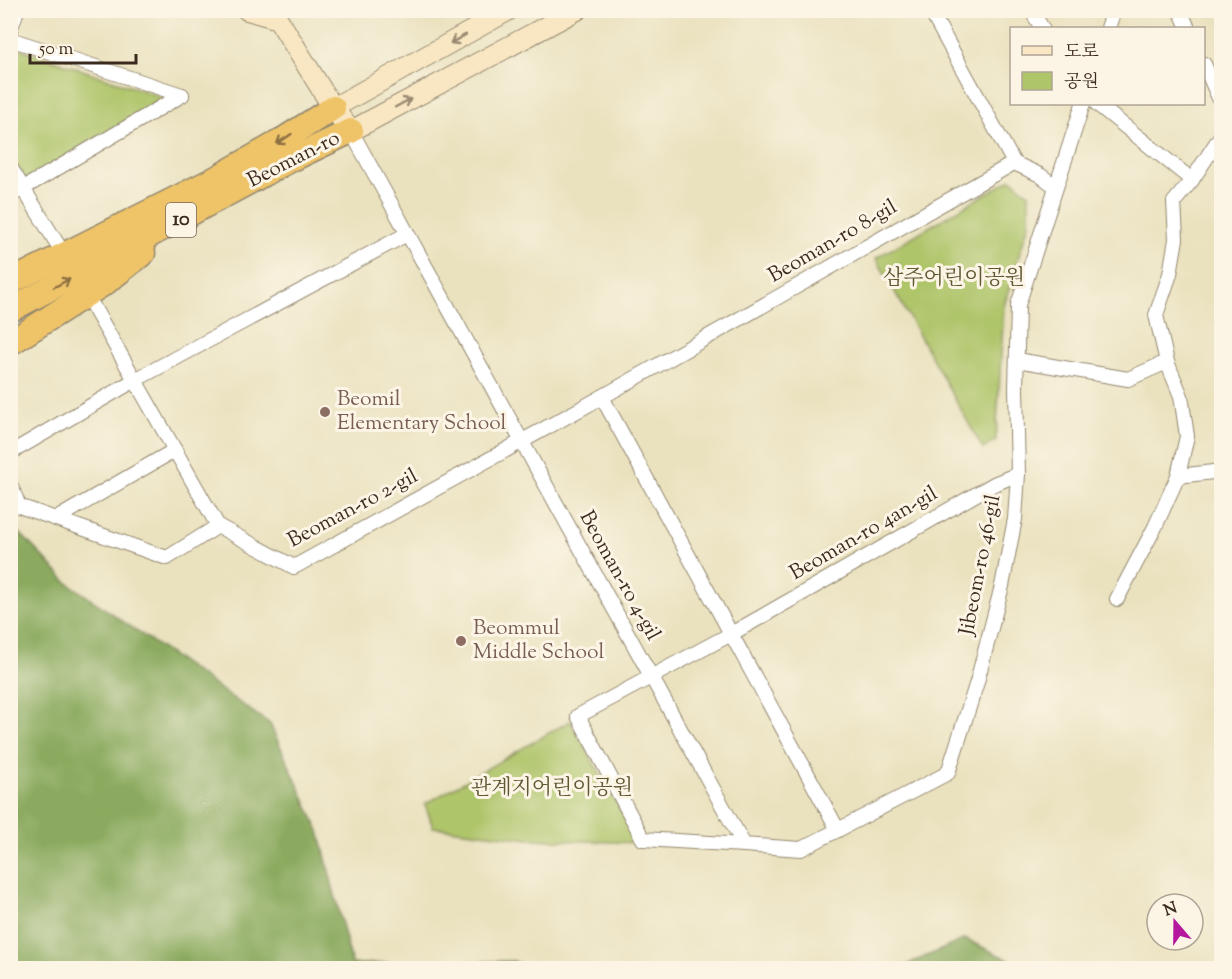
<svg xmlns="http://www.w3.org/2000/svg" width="1232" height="979" viewBox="0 0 1232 979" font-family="'Sorts Mill Goudy','Noto Serif KR',serif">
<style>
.green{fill:#afc56a;stroke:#757844;stroke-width:1.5}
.forest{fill:#8baa5e;stroke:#636a3e;stroke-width:1.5}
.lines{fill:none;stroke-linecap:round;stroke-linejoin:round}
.street-casing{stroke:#92866e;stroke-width:16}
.secondary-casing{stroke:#92866e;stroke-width:22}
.highway-casing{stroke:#92866e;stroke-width:27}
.street{stroke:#fff;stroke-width:14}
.secondary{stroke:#f9e7c3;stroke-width:20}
.highway{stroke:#efc469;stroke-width:24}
.oneway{stroke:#9a8870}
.oneway2{stroke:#8c6f40}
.education-dot{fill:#8d6e63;stroke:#fcf5e5;stroke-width:2}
.labels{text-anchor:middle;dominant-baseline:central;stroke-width:6;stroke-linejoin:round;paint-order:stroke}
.shield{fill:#fcf5e5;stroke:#75675a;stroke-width:1.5}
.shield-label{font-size:20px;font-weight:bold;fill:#3b2a1e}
.street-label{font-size:21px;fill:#3b2a1e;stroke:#fcf5e5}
.park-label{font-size:21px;fill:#5e5835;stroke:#fcf5e5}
.education-label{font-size:21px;fill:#785e54;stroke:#fcf5e5;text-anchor:start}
</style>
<rect width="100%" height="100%" fill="#fcf5e5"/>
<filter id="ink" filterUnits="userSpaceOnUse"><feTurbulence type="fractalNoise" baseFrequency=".0167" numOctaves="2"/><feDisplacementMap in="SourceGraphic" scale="12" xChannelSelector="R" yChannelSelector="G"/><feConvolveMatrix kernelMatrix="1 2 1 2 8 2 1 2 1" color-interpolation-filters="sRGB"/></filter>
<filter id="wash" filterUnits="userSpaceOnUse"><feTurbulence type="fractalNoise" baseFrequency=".008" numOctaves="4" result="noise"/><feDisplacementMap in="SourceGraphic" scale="24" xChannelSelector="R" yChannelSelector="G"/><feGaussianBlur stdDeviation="1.35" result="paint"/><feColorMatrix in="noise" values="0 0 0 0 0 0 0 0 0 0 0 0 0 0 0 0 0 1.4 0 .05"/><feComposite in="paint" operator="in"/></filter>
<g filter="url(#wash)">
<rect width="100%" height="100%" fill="#eae2bf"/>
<g class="green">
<polygon points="15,47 159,96 161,100 28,179 22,176 11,155 10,54"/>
<polygon points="1011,179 1029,194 1029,223 1004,306 996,440 983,449 876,258"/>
<polygon points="570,721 639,843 529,839 433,827 425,804"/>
</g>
<g class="forest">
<polygon points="11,524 68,583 270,724 319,831 352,964 514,961 527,968 11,968"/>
<polygon points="965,939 1026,968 900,968"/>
</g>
</g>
<g filter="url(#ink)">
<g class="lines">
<defs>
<g id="street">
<polyline points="930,10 1014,163"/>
<polyline points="1031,10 1042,28"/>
<polyline points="1180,10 1188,28"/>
<polyline points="1108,28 1114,10"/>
<polyline points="10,31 17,10"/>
<polyline points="10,39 182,95"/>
<polyline points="1204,64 1222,105"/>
<polyline points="1097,104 1192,180"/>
<polyline points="351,131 744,845 801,849 948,773 977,682 1002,586 1015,519 1018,474 1016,389 1018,305 1083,104"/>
<polyline points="1014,163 1040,175 1055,186"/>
<polyline points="10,167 58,245"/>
<polyline points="10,196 182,95"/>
<polyline points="86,294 218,526 294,567 602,397 1014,163"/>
<polyline points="1017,360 1128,379 1167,362"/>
<polyline points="602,397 838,830"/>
<polyline points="10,453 135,380 407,234"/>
<polyline points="1178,476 1222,471"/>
<polyline points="10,484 19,506 167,558 218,526"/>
<polyline points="56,519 175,450"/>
<polyline points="1117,599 1155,527 1178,476 1187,436 1181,396 1167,362 1156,315 1170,274 1176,239 1174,202 1192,180 1222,134"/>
<polyline points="744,845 643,839 578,716 731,634 994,484 1018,474"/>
</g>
<g id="secondary">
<polyline points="247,10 278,19 333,108 351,131 577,10"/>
<polyline points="333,108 509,10"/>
</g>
<g id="highway">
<polyline points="10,282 215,179 278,143 333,108"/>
<polyline points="10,310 288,161 351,131"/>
<polyline points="10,343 106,282 143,253"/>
</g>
</defs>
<use href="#street" class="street-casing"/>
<use href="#secondary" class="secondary-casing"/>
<use href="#highway" class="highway-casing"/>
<use href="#street" class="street"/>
<use href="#secondary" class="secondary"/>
<use href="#highway" class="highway"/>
</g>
<defs><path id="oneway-shaft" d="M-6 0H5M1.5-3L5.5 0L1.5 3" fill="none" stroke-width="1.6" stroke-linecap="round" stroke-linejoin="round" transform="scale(1.5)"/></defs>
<g class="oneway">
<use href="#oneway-shaft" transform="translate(458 39) rotate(151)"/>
<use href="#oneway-shaft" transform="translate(403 103) rotate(-28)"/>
</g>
<g class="oneway2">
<use href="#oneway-shaft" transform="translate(284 139) rotate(146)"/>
<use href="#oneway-shaft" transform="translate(62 283) rotate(-28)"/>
</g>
</g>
<g class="education-dot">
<circle cx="325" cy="412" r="6"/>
<circle cx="461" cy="641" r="6"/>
</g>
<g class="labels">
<rect class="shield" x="166" y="203" width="30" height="34" rx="4.5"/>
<g class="shield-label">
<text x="181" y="220">10</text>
</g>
<g class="street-label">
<text transform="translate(294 160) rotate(-27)">Beoman-ro</text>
<text transform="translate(833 242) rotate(-30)">Beoman-ro 8-gil</text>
<text transform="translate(353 509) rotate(-28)">Beoman-ro 2-gil</text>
<text transform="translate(864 534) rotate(-30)">Beoman-ro 4an-gil</text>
<text transform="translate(981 565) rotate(-79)">Jibeom-ro 46-gil</text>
<text transform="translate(619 576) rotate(61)">Beoman-ro 4-gil</text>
</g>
<g class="park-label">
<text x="954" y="279">삼주어린이공원</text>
<text x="552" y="789">관계지어린이공원</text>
</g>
<g class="education-label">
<text x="337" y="400">Beomil<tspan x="337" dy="24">Elementary School</tspan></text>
<text x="473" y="629">Beommul<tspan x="473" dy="24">Middle School</tspan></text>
</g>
</g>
<rect width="1232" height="979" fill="none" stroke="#fcf5e5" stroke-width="36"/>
<rect x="1010" y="27" width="195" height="78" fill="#fcf5e5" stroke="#afa495" stroke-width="1.5"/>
<rect x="1022" y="46" width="30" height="9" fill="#f9e7c3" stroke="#afa495" stroke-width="1.5"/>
<text x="1064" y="57" font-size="18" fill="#3b2a1e">도로</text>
<rect x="1022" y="72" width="30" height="18" fill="#afc56a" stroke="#afa495" stroke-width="1.5"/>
<text x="1064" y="87" font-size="18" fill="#3b2a1e">공원</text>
<g transform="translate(1175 922) rotate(340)"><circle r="28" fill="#fcf5e5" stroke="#afa495" stroke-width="1.5"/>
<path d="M0-4.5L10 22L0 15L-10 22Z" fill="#b5179e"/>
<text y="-9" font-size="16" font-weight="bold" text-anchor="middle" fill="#3b2a1e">N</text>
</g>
<path d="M30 54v9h106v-9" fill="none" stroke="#3b2a1e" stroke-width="3"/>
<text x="39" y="54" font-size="18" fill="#3b2a1e" stroke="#fcf5e5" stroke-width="4.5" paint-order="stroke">50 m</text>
</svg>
